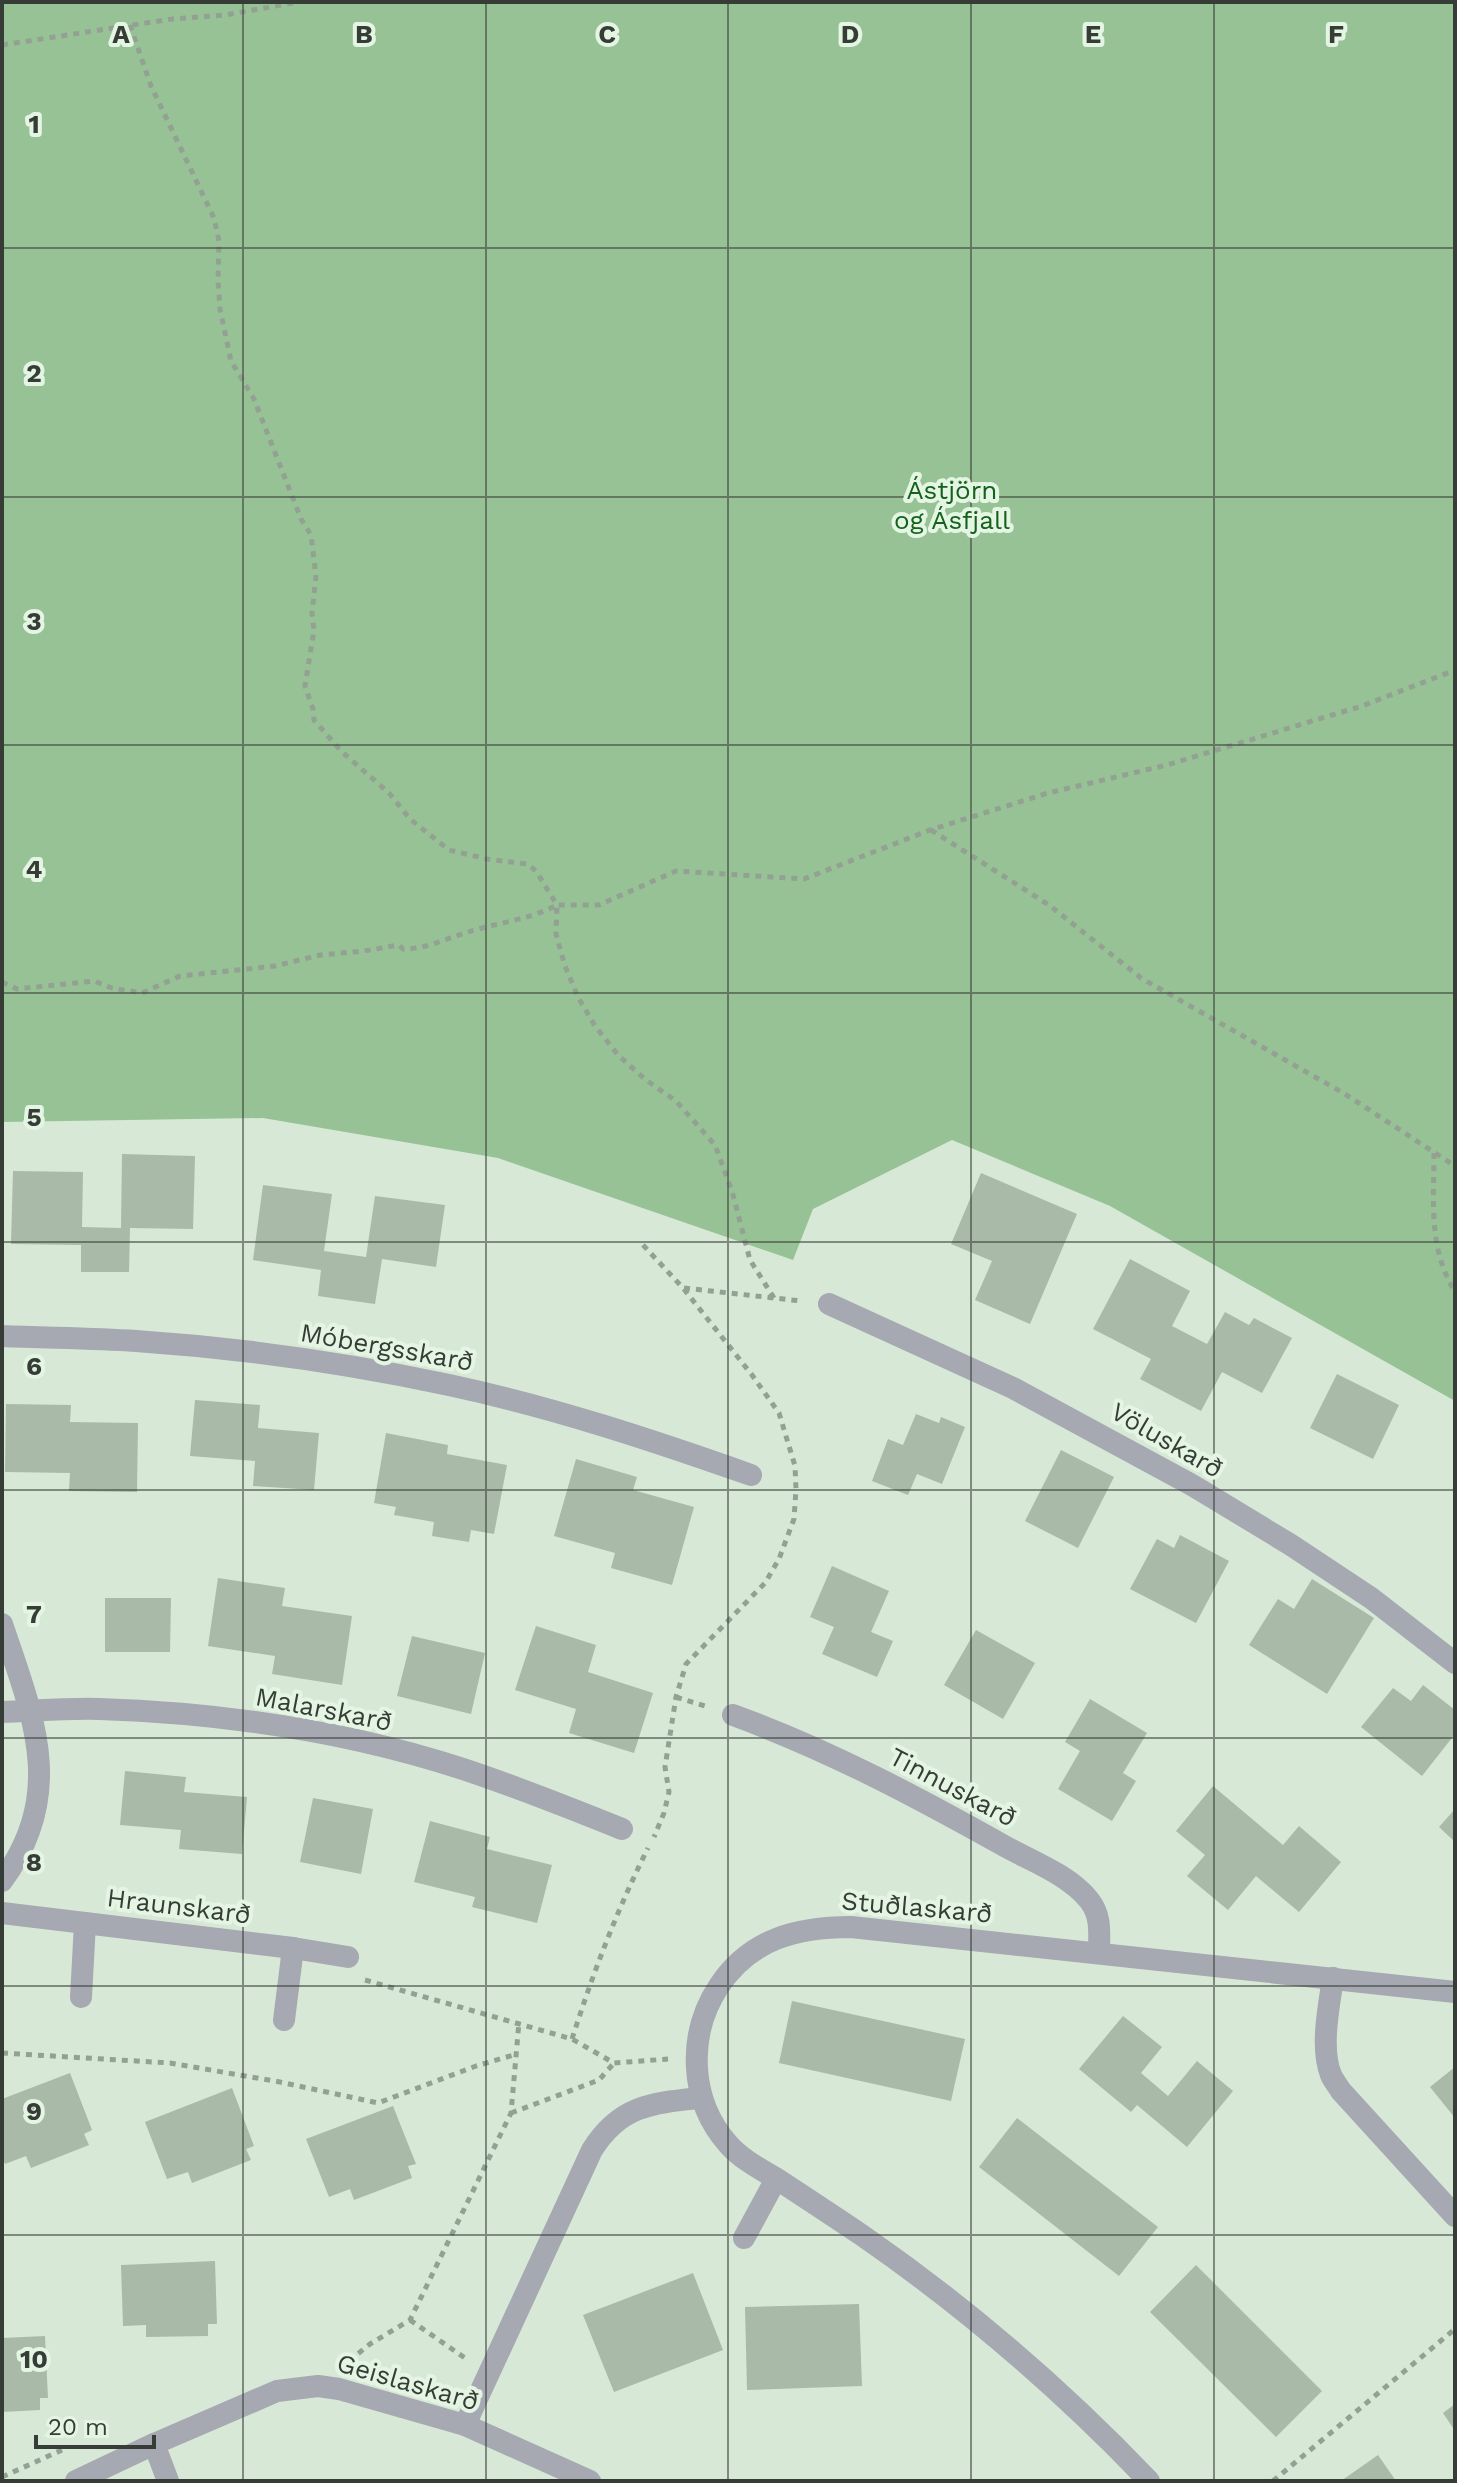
<svg xmlns="http://www.w3.org/2000/svg" width="1457" height="2483" viewBox="0 0 1457 2483" font-family="'Work Sans',sans-serif">
<style>
.green{fill:#97c296}
.building{fill:#a9baa8}
.lines{fill:none;stroke-linecap:round;stroke-linejoin:round}
.path{stroke:#93a193;stroke-width:5;stroke-dasharray:6 6;stroke-linecap:butt}
.service{stroke:#a6a8b2;stroke-width:22}
.minor{stroke:#a6a8b2;stroke-width:22}
.grid{fill:none;stroke:#363d36;stroke-width:2;stroke-opacity:0.55}
.labels{text-anchor:middle;dominant-baseline:central;stroke-width:8;stroke-linejoin:round;paint-order:stroke}
.park-label{font-size:26px;fill:#14611b;stroke:#e4f6e3}
.street-label{font-size:26px;fill:#363d36;stroke:#e4f6e3}
.grid-label{font-size:26px;text-anchor:middle;font-weight:bold;fill:#363d36;stroke:#e4f6e3;stroke-width:8;stroke-linejoin:round;paint-order:stroke}
</style>
<rect width="100%" height="100%" fill="#d7e9d6"/>
<polygon class="green" points="2,2 1455,2 1455,1401 1110,1206 952,1140 813,1209 793,1260 498,1158 263,1118 2,1122"/>
<g class="building">
<polygon points="122,1154 195,1156 193,1229 130,1228 129,1272 81,1272 81,1245 11,1244 13,1171 83,1172 82,1227 121,1228"/>
<polygon points="981,1173 1077,1214 1030,1324 975,1300 992,1261 951,1244"/>
<polygon points="263,1185 332,1194 324,1251 366,1257 375,1196 445,1205 436,1267 382,1259 375,1304 318,1296 321,1270 253,1260"/>
<polygon points="1130,1259 1190,1291 1172,1326 1207,1344 1225,1312 1249,1325 1254,1318 1292,1338 1262,1393 1222,1372 1201,1411 1140,1379 1151,1359 1093,1329"/>
<polygon points="1337,1374 1399,1405 1373,1459 1310,1428"/>
<polygon points="195,1400 260,1405 258,1428 319,1433 314,1490 253,1486 255,1461 190,1456"/>
<polygon points="6,1404 71,1405 70,1422 138,1423 137,1492 69,1491 70,1473 5,1472"/>
<polygon points="916,1414 939,1423 941,1417 965,1427 942,1484 917,1474 908,1495 872,1481 888,1439 903,1445"/>
<polygon points="386,1433 448,1445 447,1454 507,1465 494,1534 471,1530 469,1542 432,1536 434,1522 394,1515 396,1507 374,1503"/>
<polygon points="1061,1450 1114,1477 1078,1548 1025,1521"/>
<polygon points="576,1459 637,1477 633,1490 694,1507 672,1585 611,1568 615,1553 554,1536"/>
<polygon points="1180,1535 1229,1561 1196,1623 1130,1589 1157,1539 1174,1548"/>
<polygon points="832,1566 889,1591 871,1632 893,1641 877,1677 822,1654 834,1627 810,1617"/>
<polygon points="218,1578 285,1588 282,1606 352,1616 342,1685 272,1674 275,1656 208,1646"/>
<polygon points="1312,1579 1374,1618 1327,1694 1249,1645 1278,1599 1294,1609"/>
<polygon points="105,1598 171,1598 170,1652 105,1652"/>
<polygon points="536,1626 596,1645 588,1672 653,1693 634,1753 569,1733 576,1709 515,1690"/>
<polygon points="976,1630 1035,1663 1003,1719 944,1685"/>
<polygon points="412,1636 485,1653 471,1714 397,1696"/>
<polygon points="1423,1685 1455,1710 1455,1734 1422,1776 1361,1727 1393,1688 1411,1701"/>
<polygon points="1090,1699 1147,1733 1123,1773 1136,1781 1112,1821 1058,1789 1080,1751 1065,1742"/>
<polygon points="125,1771 186,1777 184,1792 247,1797 242,1854 179,1849 181,1830 120,1825"/>
<polygon points="1213,1786 1283,1845 1299,1826 1341,1862 1299,1912 1256,1876 1228,1910 1187,1876 1205,1855 1176,1831"/>
<polygon points="313,1798 373,1809 361,1874 300,1862"/>
<polygon points="1455,1809 1455,1842 1439,1827"/>
<polygon points="430,1821 490,1837 487,1849 552,1865 537,1923 472,1907 475,1897 414,1882"/>
<polygon points="792,2001 965,2039 951,2101 779,2063"/>
<polygon points="1123,2016 1162,2047 1141,2073 1168,2096 1197,2061 1233,2091 1187,2147 1137,2105 1131,2112 1079,2069"/>
<polygon points="1455,2067 1455,2118 1430,2087"/>
<polygon points="70,2073 92,2130 84,2134 89,2145 31,2168 26,2156 5,2164 2,2156 2,2099"/>
<polygon points="232,2088 254,2146 246,2149 251,2160 192,2183 188,2172 167,2179 145,2122"/>
<polygon points="393,2106 416,2164 408,2166 412,2178 354,2200 350,2189 329,2197 306,2139"/>
<polygon points="1017,2118 1158,2227 1119,2276 979,2167"/>
<polygon points="215,2261 217,2324 208,2324 208,2336 146,2337 146,2325 123,2326 121,2265"/>
<polygon points="1196,2265 1322,2391 1276,2437 1150,2312"/>
<polygon points="693,2273 723,2350 614,2392 583,2315"/>
<polygon points="859,2304 862,2386 747,2390 745,2307"/>
<polygon points="45,2336 48,2398 40,2398 40,2410 2,2412 2,2338"/>
<polygon points="1455,2404 1455,2431 1443,2413"/>
<polygon points="1378,2455 1396,2481 1341,2481"/>
</g>
<g class="lines">
<g class="path">
<polyline points="130,25 151,86 214,218 219,241 218,281 220,309 231,361 254,399 301,519 311,535 316,576 312,613 314,630 305,686 313,709 314,720 341,751 389,793 410,819 449,850 487,859 527,864 536,871 557,905 599,905 676,871 804,879 930,830 1048,793 1167,765 1362,706 1455,670"/>
<polyline points="2,45 172,19 225,15 298,2"/>
<polyline points="931,830 1049,905 1141,978 1345,1094 1455,1166"/>
<path d="M2,982L17,989L94,981L112,988L142,993L180,976L275,966L320,955L364,951L399,945L403,949C426,949 445,939 465,933C495,923 529,920 557,905L556,934L565,966L578,997L595,1026L618,1055L646,1080L676,1101L715,1145L732,1191L750,1260L774,1298"/>
<path d="M1434,1153C1434,1202 1428,1248 1455,1292"/>
<polyline points="643,1245 683,1288 752,1375 779,1413 795,1466 796,1489 794,1519 779,1559 765,1583 686,1664 676,1697 665,1767 669,1792 664,1813 654,1837"/>
<polyline points="684,1288 801,1301"/>
<polyline points="676,1697 705,1706"/>
<polyline points="365,1980 572,2039 614,2063 668,2059"/>
<path d="M572,2039C593,1973 617,1910 648,1848"/>
<polyline points="2,2053 170,2063 280,2082 378,2103 476,2066 517,2054"/>
<polyline points="511,2113 599,2080 614,2063"/>
<polyline points="410,2320 465,2358"/>
<polyline points="349,2361 370,2344 410,2320 511,2113 519,2022"/>
<polyline points="2,2477 62,2450"/>
<polyline points="1273,2481 1455,2329"/>
</g>
<g class="service">
<polyline points="81,1997 85,1923"/>
<polyline points="284,2020 293,1948"/>
<polyline points="744,2238 776,2179"/>
<polyline points="154,2444 168,2481"/>
</g>
<g class="minor">
<polyline points="829,1304 1013,1388 1192,1485 1291,1545 1371,1598 1455,1663"/>
<path d="M2,1336C47,1338 91,1338 136,1341C240,1348 346,1363 449,1385C552,1407 652,1440 751,1475"/>
<path d="M2,1624C33,1716 67,1793 2,1881"/>
<path d="M2,1712C34,1711 67,1708 99,1709C221,1713 347,1731 463,1769C517,1787 570,1808 622,1829"/>
<path d="M733,1715C829,1750 919,1798 1008,1848C1034,1862 1070,1876 1089,1900C1102,1916 1099,1934 1099,1953"/>
<polyline points="2,1913 293,1948 348,1957"/>
<path d="M1333,1978C1329,2006 1320,2048 1331,2075C1333,2080 1338,2086 1341,2091L1455,2216"/>
<path d="M465,2425L592,2150C620,2105 652,2103 701,2098"/>
<polyline points="76,2481 154,2444 277,2391 318,2386 339,2389 465,2425 590,2481"/>
<path d="M1149,2481C1062,2390 967,2308 863,2236C835,2217 806,2198 777,2179C760,2169 741,2159 728,2144C689,2100 687,2034 719,1986C750,1939 797,1927 851,1927L1455,1992"/>
</g>
</g>
<path class="grid" d="M243,2V2481M486,2V2481M728,2V2481M971,2V2481M1214,2V2481M2,248H1455M2,497H1455M2,745H1455M2,993H1455M2,1242H1455M2,1490H1455M2,1738H1455M2,1986H1455M2,2235H1455"/>
<g class="labels">
<g class="park-label">
<text x="952" y="490">Ástjörn<tspan x="952" dy="30">og Ásfjall</tspan></text>
</g>
<g class="street-label">
<text transform="translate(387 1347) rotate(10)">Móbergsskarð</text>
<text transform="translate(1167 1440) rotate(30)">Völuskarð</text>
<text transform="translate(324 1709) rotate(11)">Malarskarð</text>
<text transform="translate(953 1787) rotate(28)">Tinnuskarð</text>
<text transform="translate(179 1906) rotate(7)">Hraunskarð</text>
<text transform="translate(917 1907) rotate(5)">Stuðlaskarð</text>
<text transform="translate(408 2382) rotate(16)">Geislaskarð</text>
</g>
</g>
<g class="grid-label">
<text x="121" y="43">A</text>
<text x="364" y="43">B</text>
<text x="607" y="43">C</text>
<text x="850" y="43">D</text>
<text x="1093" y="43">E</text>
<text x="1336" y="43">F</text>
<text x="34" y="133">1</text>
<text x="34" y="382">2</text>
<text x="34" y="630">3</text>
<text x="34" y="878">4</text>
<text x="34" y="1126">5</text>
<text x="34" y="1375">6</text>
<text x="34" y="1623">7</text>
<text x="34" y="1871">8</text>
<text x="34" y="2120">9</text>
<text x="34" y="2368">10</text>
</g>
<rect width="1457" height="2483" fill="none" stroke="#363d36" stroke-width="8"/>
<path d="M36 2435v12h118v-12" fill="none" stroke="#363d36" stroke-width="4"/>
<text x="48" y="2435" font-size="24" fill="#363d36" stroke="#e4f6e3" stroke-width="6" paint-order="stroke">20 m</text>
</svg>
